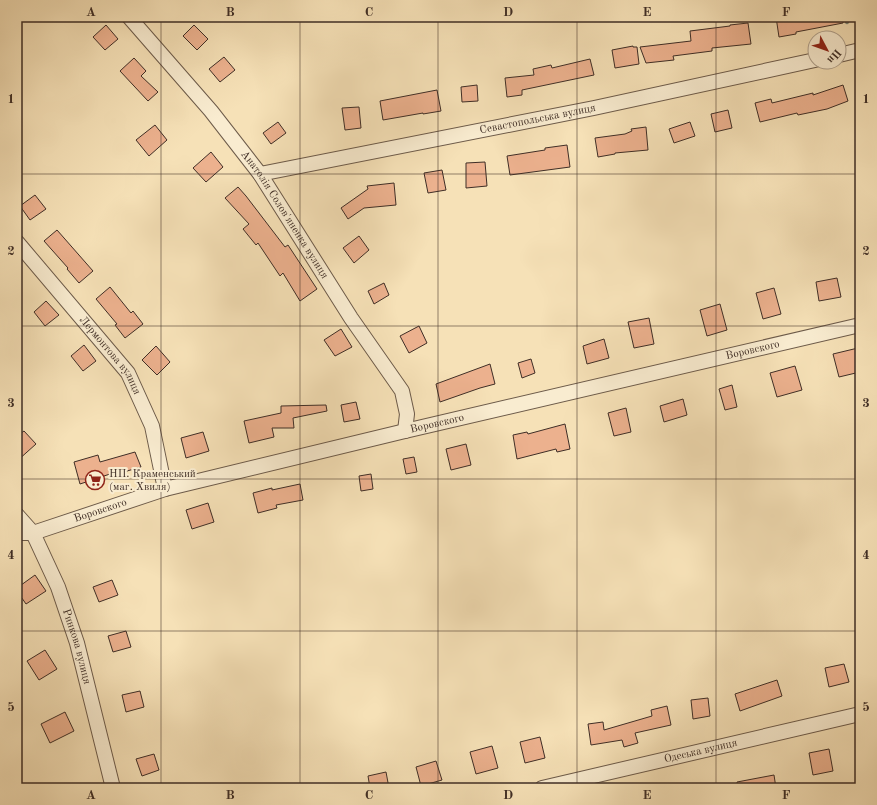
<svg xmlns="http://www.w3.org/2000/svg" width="877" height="805" viewBox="0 0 877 805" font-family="'Old Standard TT',serif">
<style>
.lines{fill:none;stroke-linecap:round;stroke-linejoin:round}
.stream{stroke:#788475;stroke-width:4.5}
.building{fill:#ecb18e;stroke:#3f2e26}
.minor-casing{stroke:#6d5b4a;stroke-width:16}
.minor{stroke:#f9ecd0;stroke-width:14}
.grid{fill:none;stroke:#3f2e26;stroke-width:1;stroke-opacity:0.55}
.labels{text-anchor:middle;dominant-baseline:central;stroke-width:4;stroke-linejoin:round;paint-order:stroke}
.street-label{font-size:11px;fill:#3f2e26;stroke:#f9ecd0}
.poi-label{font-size:11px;fill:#3f2e26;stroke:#f9ecd0;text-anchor:start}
.neatline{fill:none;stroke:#3f2e26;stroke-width:1.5}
.grid-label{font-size:13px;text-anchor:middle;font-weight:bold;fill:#3f2e26}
</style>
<rect width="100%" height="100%" fill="#f6e1b7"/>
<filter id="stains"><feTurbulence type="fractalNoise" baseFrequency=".005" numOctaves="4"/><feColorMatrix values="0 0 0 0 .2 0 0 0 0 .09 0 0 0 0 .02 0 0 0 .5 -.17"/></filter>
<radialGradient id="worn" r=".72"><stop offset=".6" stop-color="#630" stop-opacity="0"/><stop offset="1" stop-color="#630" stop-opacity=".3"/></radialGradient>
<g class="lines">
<polyline class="stream" points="845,17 847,22"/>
</g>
<g class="building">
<polygon points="776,17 843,17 843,23 796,32 796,34 779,37"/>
<polygon points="748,23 751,44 712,48 712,51 673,56 674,60 646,63 640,47 691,41 690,31 730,26 730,25"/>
<polygon points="106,25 118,39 105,50 93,37"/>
<polygon points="194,25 208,39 197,50 183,36"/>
<polygon points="633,46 633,47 637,47 639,64 615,68 612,50"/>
<polygon points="224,57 235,70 220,82 209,69"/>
<polygon points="134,58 146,71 141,76 158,92 148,101 120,71"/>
<polygon points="590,59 594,75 522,90 522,95 507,97 505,78 534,75 533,69 551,65 552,68"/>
<polygon points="477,85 478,101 462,102 461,87"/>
<polygon points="843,85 848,101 827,109 798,115 797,113 760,122 755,103 771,99 772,103 813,93 813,95"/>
<polygon points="437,90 441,111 423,114 423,113 383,120 380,101"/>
<polygon points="359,107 361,128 345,130 342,108"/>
<polygon points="728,110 732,128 715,132 711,114"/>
<polygon points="278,122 286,133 271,144 263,133"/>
<polygon points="690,122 695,136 674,143 669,129"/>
<polygon points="155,125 167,140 149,156 136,140"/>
<polygon points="646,127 648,150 615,153 615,154 598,157 595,138 625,134 632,131 631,129"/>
<polygon points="567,145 570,167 510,175 507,156 545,150 545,148"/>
<polygon points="211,152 223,167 206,182 193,168"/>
<polygon points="485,162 487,186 466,188 466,163"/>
<polygon points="442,170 446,190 428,193 424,173"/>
<polygon points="394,183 396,205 364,208 348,219 341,208 368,189 367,186"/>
<polygon points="238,187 246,196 285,247 288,245 317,289 300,301 283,273 280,276 258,243 256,245 243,229 249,224 225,198"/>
<polygon points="35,195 46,209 30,220 20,206"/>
<polygon points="57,230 93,271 79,283 67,269 68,268 44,241"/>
<polygon points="359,236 369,250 354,263 343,248"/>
<polygon points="837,278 841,297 819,301 816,282"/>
<polygon points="384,283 389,295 374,304 368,291"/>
<polygon points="110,287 131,313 133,311 143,324 125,338 115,325 117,324 96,299"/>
<polygon points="774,288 781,314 763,319 756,293"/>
<polygon points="46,301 59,315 45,326 34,312"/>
<polygon points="720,304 727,330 707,336 700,310"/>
<polygon points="649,318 654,344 634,348 628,322"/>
<polygon points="419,326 427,343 409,353 400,336"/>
<polygon points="341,329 352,347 335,356 324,340"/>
<polygon points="604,339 609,358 587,364 583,346"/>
<polygon points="84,345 96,361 83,371 71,356"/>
<polygon points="156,346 170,362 157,375 142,360"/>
<polygon points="858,348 860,358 860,372 839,377 833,354"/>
<polygon points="531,359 535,373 522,378 518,363"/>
<polygon points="490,364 495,384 480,388 440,402 436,384"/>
<polygon points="795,366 802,390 777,397 770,373"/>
<polygon points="732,385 737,407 725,410 719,389"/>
<polygon points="683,399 687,415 664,422 660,406"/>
<polygon points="356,402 360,419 344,422 341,405"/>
<polygon points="326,405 327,411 293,418 294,428 272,428 274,437 249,443 244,421 281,413 281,406"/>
<polygon points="626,408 631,432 614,436 608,413"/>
<polygon points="565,424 570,449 557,452 556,449 517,459 513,435 527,432 528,434"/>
<polygon points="24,431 36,444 17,461 17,436"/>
<polygon points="203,432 209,451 186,458 181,438"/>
<polygon points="466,444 471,465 451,470 446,449"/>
<polygon points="135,452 141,467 120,473 119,471 80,484 74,462 98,455 100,462"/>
<polygon points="414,457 417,472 406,474 403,459"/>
<polygon points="371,474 373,489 361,491 359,476"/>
<polygon points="300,484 303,500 276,505 277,508 258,513 253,493 272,488 272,490"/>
<polygon points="208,503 214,522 192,529 186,510"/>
<polygon points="35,575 46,591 26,604 17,591 17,588"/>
<polygon points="112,580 118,595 99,602 93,587"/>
<polygon points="126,631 131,647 113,652 108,636"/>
<polygon points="45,650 57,669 39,680 27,661"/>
<polygon points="844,664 849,682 829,687 825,668"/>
<polygon points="777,680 782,696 740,711 735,694"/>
<polygon points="140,691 144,707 126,712 122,695"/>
<polygon points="708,698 710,716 693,719 691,700"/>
<polygon points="667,706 671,725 635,733 638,743 624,747 622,740 591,745 588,724 603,722 604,730 652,716 651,710"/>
<polygon points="65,712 74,731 50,743 41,724"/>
<polygon points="540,737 545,758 525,763 520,742"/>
<polygon points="492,746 498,768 476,774 470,752"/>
<polygon points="829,749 833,771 813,775 809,753"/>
<polygon points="154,754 159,770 142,776 136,759"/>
<polygon points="436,761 442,780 421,786 416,767"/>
<polygon points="386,772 389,788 370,788 368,776"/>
<polygon points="774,775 776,788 737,788 737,782"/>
</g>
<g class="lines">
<defs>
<g id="minor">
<path id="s1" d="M129,17L211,111L260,174L351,318L402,391L407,414L405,431"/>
<polyline points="839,55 860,50"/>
<path id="s2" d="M260,174L594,108L815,60"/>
<path id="s3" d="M17,242L128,373L152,426L165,489"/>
<path id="s4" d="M17,515L33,533L58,587L77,643L113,788"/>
<path id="s5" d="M17,533H33L165,489L405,431L860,325"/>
<path id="s6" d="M542,788L860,714"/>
</g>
</defs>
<use href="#minor" class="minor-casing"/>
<use href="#minor" class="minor"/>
</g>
<path class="grid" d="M161,17V788M300,17V788M438,17V788M577,17V788M716,17V788M17,174H860M17,326H860M17,479H860M17,631H860"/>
<defs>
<symbol id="supermarket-ring" viewBox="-11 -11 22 22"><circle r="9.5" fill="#f9ecd0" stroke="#8f2418" stroke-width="1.5"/><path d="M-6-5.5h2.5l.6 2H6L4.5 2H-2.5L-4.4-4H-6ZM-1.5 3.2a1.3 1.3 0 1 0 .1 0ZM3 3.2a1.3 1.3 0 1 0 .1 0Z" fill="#8f2418"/></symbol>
</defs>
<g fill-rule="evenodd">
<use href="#supermarket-ring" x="84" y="469" width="22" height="22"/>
</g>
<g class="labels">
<g class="street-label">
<text stroke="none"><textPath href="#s2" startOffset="283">Севастопольська вулиця</textPath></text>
<text stroke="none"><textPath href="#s1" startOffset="252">Анатолія Солов'яненка вулиця</textPath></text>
<text stroke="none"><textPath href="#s5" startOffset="759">Воровского</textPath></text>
<text stroke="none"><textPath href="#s3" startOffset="147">Лермонтова вулиця</textPath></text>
<text stroke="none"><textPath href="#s5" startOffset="435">Воровского</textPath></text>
<text stroke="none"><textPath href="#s5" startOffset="87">Воровского</textPath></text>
<text stroke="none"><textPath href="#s4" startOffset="146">Ринкова вулиця</textPath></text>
<text stroke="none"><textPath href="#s6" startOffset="163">Одеська вулиця</textPath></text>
</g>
<g class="poi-label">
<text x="109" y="474">НП. Краменський<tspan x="109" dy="13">(маг. Хвиля)</tspan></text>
</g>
</g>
<rect width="877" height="805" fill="none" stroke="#f6e1b7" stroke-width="44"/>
<g transform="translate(827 50) rotate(131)"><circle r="19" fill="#f9ecd0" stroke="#afa08c"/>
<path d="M0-3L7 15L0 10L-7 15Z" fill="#8f2418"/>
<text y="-6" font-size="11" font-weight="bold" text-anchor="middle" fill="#3f2e26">Пн</text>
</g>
<rect x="22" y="22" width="833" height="761" class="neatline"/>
<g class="grid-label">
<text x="91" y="16">A</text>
<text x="230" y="16">B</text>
<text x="369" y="16">C</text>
<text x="508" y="16">D</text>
<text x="647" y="16">E</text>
<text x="786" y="16">F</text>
<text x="11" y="103">1</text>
<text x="866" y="103">1</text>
<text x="11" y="255">2</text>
<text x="866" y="255">2</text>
<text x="11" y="407">3</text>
<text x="866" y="407">3</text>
<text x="11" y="559">4</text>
<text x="866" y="559">4</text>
<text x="11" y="711">5</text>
<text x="866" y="711">5</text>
<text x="91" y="799">A</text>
<text x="230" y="799">B</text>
<text x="369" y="799">C</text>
<text x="508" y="799">D</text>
<text x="647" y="799">E</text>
<text x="786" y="799">F</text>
</g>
<rect width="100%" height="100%" filter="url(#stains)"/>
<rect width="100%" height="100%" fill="url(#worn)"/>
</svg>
